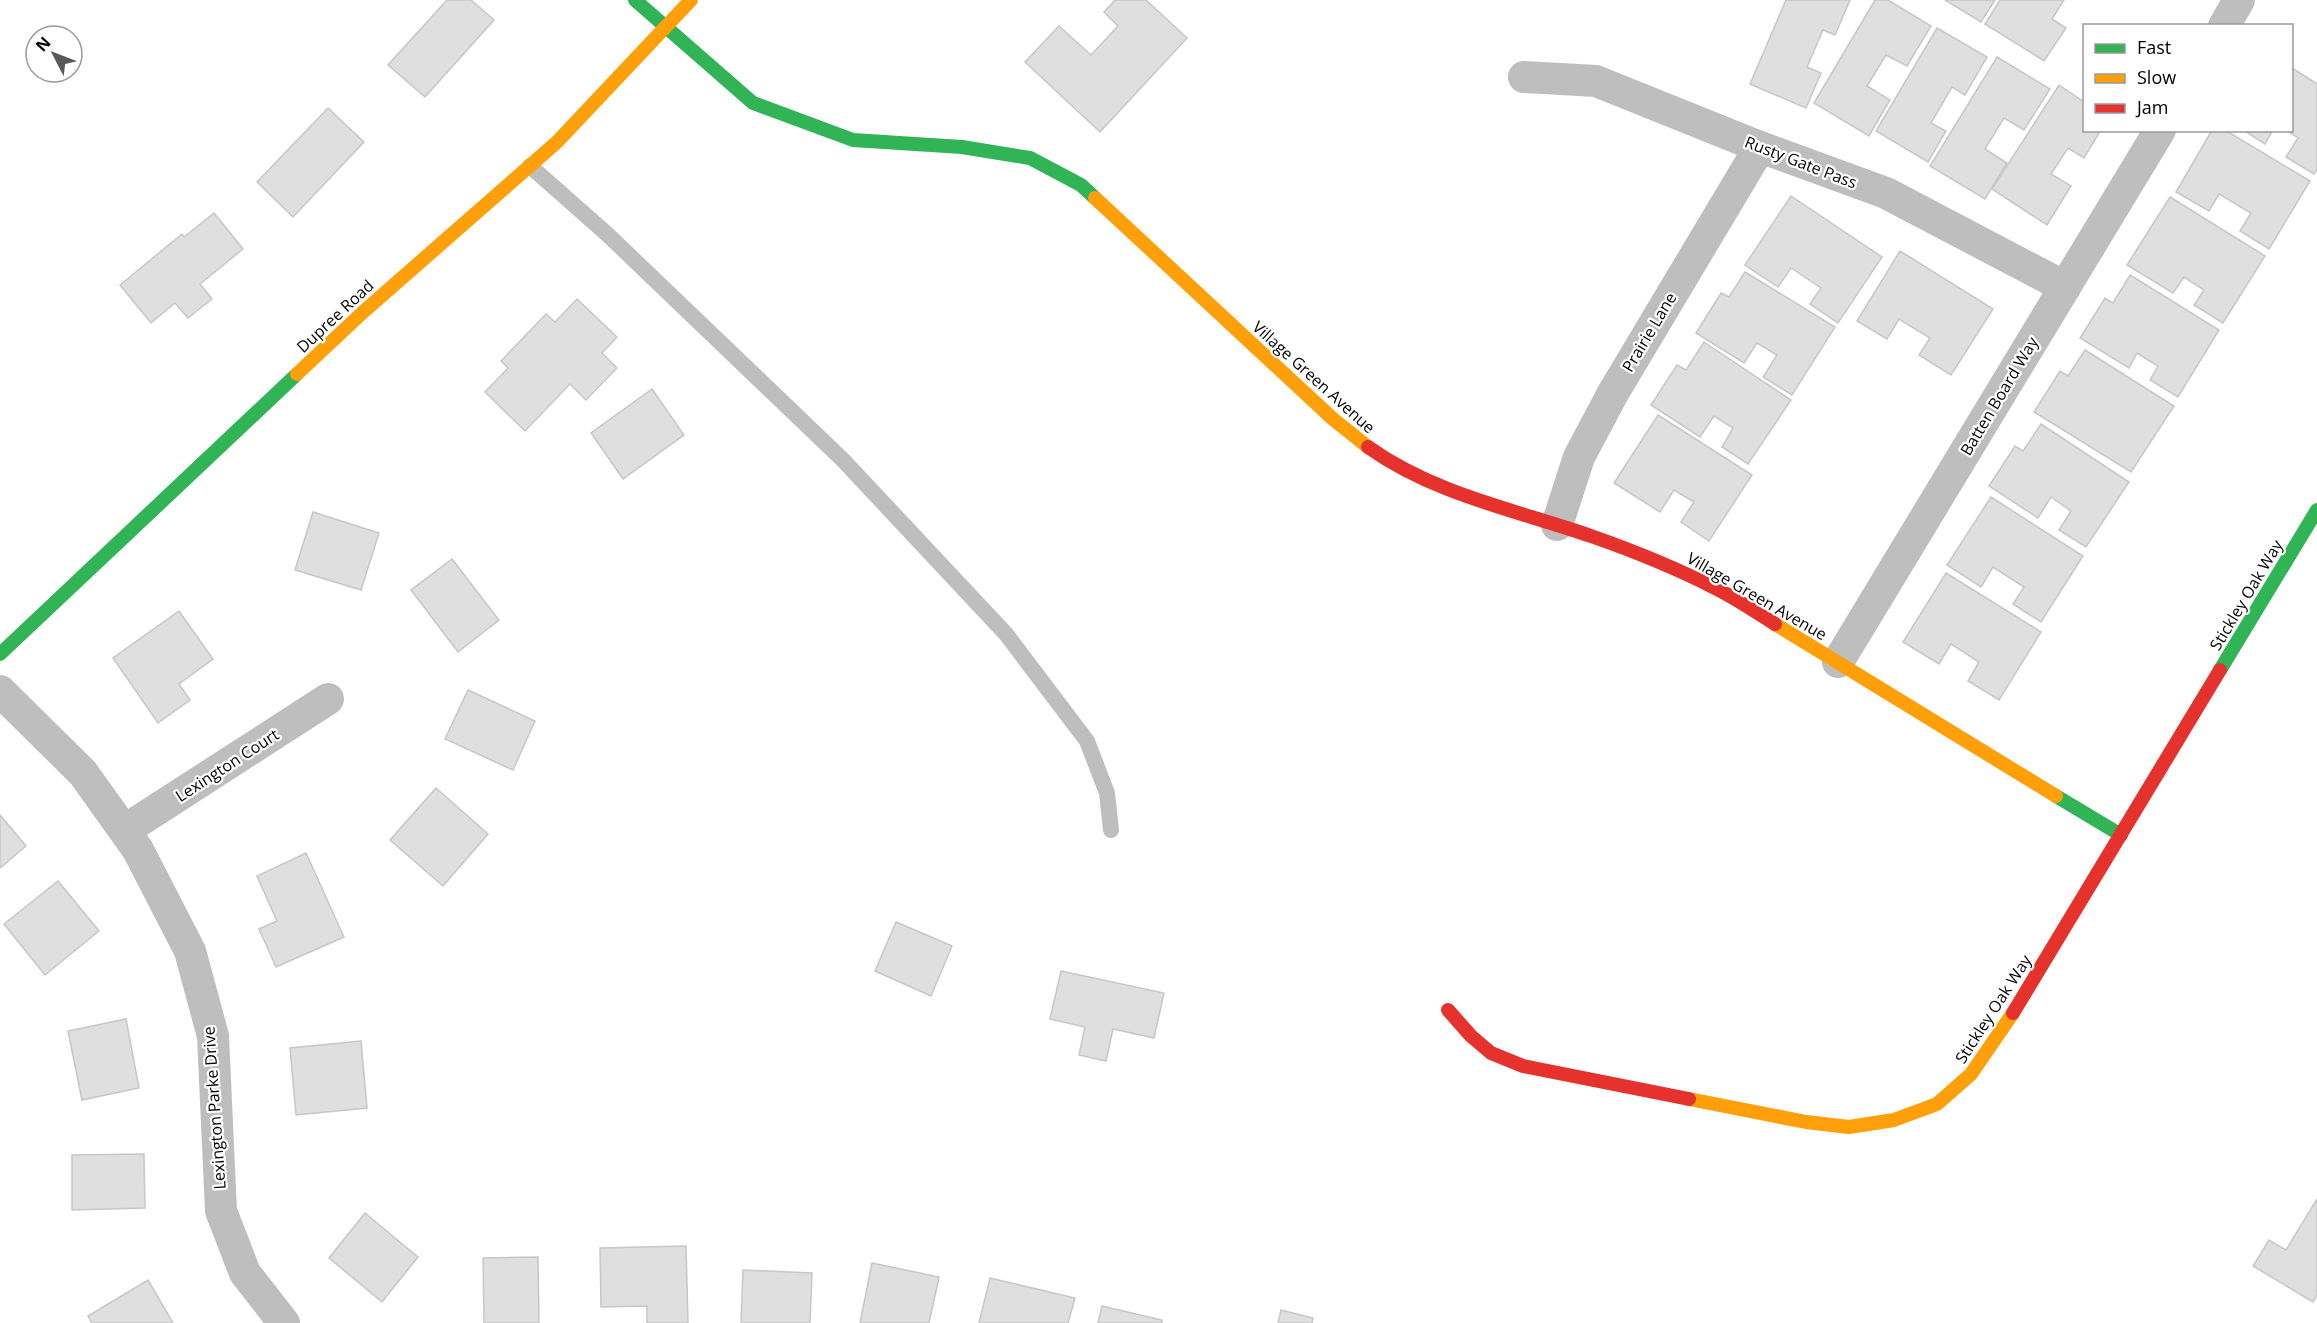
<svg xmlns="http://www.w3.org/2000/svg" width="2317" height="1323" viewBox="0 0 2317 1323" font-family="'Open Sans',sans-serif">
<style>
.building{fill:#dfdfdf;stroke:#c7c7c7;stroke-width:1.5}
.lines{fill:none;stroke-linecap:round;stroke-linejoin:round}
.lane{stroke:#bebebe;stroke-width:16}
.street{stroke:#bebebe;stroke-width:32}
.fast{stroke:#30b455;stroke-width:14}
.slow{stroke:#ff9f0a;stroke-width:14}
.jam{stroke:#e5322d;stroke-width:14}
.labels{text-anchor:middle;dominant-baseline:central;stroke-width:4.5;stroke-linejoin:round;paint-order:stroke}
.street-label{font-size:16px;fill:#000;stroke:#fff}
</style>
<rect width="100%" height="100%" fill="#fff"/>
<g class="building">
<polygon points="447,0 471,0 494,20 425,97 388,65"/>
<polygon points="1115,0 1146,0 1187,38 1100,132 1025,62 1059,26 1091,55 1118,26 1104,12"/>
<polygon points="1786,0 1850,0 1835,35 1823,30 1807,67 1821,73 1806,108 1750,84"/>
<polygon points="1875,0 1888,0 1931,26 1907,66 1886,55 1867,86 1890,100 1869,136 1814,103"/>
<polygon points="1945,0 1995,0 1981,22"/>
<polygon points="2000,0 2064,0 2052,19 2066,28 2044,61 1985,24"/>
<polygon points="1937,28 1987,57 1965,95 1952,87 1931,123 1946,131 1928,162 1876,131"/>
<polygon points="1997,57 2050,89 2024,130 2004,118 1985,149 2007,163 1985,199 1930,166"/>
<polygon points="2292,68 2317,84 2317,169 2314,174 2286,157 2298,138 2286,130 2292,130"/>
<polygon points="2059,85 2084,102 2084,130 2101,130 2084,158 2068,148 2051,174 2071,186 2047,225 1992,189"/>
<polygon points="328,108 364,142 293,217 257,182"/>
<polygon points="2212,130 2225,130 2310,181 2269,249 2240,231 2251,213 2219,194 2209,211 2176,192"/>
<polygon points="2243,130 2273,130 2265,144"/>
<polygon points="1791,196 1882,257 1838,323 1810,304 1821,288 1791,268 1778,287 1745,265"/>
<polygon points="2170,197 2265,256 2223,323 2194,305 2204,290 2184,277 2173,293 2127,265"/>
<polygon points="214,213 243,249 200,284 212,299 188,318 175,303 151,323 120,285 182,234 184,237"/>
<polygon points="1900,251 1993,309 1951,375 1919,355 1930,338 1899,319 1887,339 1857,321"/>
<polygon points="1745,272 1835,327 1792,395 1763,377 1777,355 1757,343 1744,363 1696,333 1721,293 1729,297"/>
<polygon points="2130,275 2219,330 2178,397 2150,380 2158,366 2137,353 2129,368 2080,338 2105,298 2113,303"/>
<polygon points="577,299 617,337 602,353 617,368 586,400 570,384 525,431 485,392 508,368 501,361 546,314 555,322"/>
<polygon points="1704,342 1791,400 1748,464 1722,447 1733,428 1714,416 1700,437 1651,405 1677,365 1686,370"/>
<polygon points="2085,350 2174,406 2131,472 2034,412 2060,371 2068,376"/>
<polygon points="652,389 684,435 623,479 591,433"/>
<polygon points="1658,415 1752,475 1709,541 1681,522 1694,502 1674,490 1660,512 1614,483"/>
<polygon points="2041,424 2129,482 2086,547 2059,530 2071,511 2051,497 2038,518 1989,486 2015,446 2023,451"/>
<polygon points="1991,497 2083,556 2041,622 2013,604 2024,587 1993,567 1981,587 1947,565"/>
<polygon points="313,512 379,533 361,590 295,570"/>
<polygon points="452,559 499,620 458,652 411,590"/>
<polygon points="1946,573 2041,632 1999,700 1968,681 1979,662 1951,644 1939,664 1903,642"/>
<polygon points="179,611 213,659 179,684 190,700 158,723 113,658"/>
<polygon points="468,690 535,721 513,770 445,739"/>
<polygon points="436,788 488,834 443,886 390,840"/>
<polygon points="0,815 26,846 0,868"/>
<polygon points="306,853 344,937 276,967 259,929 277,921 257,876"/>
<polygon points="58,881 99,931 45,975 4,924"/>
<polygon points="896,922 952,946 931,996 875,971"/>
<polygon points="1061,971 1164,993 1154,1038 1113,1029 1106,1061 1079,1055 1085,1027 1050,1019"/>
<polygon points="126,1019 139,1088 82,1100 68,1031"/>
<polygon points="361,1041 367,1108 296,1115 290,1048"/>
<polygon points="144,1154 145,1208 72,1210 72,1155"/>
<polygon points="2317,1199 2317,1295 2313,1302 2253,1266 2269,1240 2286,1250"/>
<polygon points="365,1213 418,1257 382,1302 329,1258"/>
<polygon points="686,1246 688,1323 647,1323 647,1306 601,1307 600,1248"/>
<polygon points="538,1257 539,1323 484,1323 483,1258"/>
<polygon points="872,1263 939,1277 929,1323 860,1323"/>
<polygon points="743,1270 812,1273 810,1323 741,1323"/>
<polygon points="990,1278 1075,1298 1068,1323 979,1323"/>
<polygon points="148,1280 173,1323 92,1323 88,1316"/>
<polygon points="1102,1306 1162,1320 1162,1323 1098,1323"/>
<polygon points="1281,1310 1313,1318 1312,1323 1278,1323"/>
</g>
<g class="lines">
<polyline class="lane" points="530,166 607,234 843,460 1006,634 1087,741 1107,793 1111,830"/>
<g class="street">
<polyline points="2224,26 2239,0"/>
<polyline points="1524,77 1596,81 1760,147 1886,193 2065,287"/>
<polyline points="1557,525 1579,457 1613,393 1760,147"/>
<polyline points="1838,662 2160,130"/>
<polyline points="0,691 83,773 138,850 190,951 213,1036 221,1211 245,1273 284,1323"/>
<polyline points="125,830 328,699"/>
</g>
<g class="fast">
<polyline points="635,0 753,103 853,140 962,147 1030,158 1081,185 1095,198"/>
<polyline points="0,654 297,374"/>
<polyline points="2220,670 2317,510"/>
<polyline points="2056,796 2121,835"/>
</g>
<g class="slow">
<polyline points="1095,198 1333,419 1368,447"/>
<polyline points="297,374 362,313 557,142 691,0"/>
<polyline points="1775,624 2056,796"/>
<polyline points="1689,1099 1806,1122 1849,1127 1894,1120 1937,1104 1971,1074 2013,1013"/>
</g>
<g class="jam">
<path d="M1368,447C1436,495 1513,509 1591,536C1634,551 1676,568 1717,589C1737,599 1756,612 1775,624"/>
<polyline points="1448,1010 1471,1036 1491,1053 1523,1066 1689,1099"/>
<polyline points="2013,1013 2220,670"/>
</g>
</g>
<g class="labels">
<g class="street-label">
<text transform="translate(1801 162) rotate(21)">Rusty Gate Pass</text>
<text transform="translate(335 316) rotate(-43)">Dupree Road</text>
<text transform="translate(1649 332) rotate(-59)">Prairie Lane</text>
<text transform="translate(1314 377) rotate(42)">Village Green Avenue</text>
<text transform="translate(1999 396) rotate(-59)">Batten Board Way</text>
<text transform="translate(2246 595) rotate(-59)">Stickley Oak Way</text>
<text transform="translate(1757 596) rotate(30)">Village Green Avenue</text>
<text transform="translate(227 765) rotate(-33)">Lexington Court</text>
<text transform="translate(1993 1009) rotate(-57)">Stickley Oak Way</text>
<text transform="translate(214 1108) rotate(-94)">Lexington Parke Drive</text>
</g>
</g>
<rect x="2083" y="24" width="210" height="108" fill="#ffffff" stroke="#999999" stroke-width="1.5"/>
<rect x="2095" y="44" width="30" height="9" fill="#30b455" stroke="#999999" stroke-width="1.5"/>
<text x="2137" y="54" font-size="18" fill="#000000">Fast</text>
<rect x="2095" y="74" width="30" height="9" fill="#ff9f0a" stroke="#999999" stroke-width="1.5"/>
<text x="2137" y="84" font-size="18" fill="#000000">Slow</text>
<rect x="2095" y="104" width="30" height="9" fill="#e5322d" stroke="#999999" stroke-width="1.5"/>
<text x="2137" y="114" font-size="18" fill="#000000">Jam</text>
<g transform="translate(54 54) rotate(312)"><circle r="28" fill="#ffffff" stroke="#999999" stroke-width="1.5"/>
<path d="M0-4.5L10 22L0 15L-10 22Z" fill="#595959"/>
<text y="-9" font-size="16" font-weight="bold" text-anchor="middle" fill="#000000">N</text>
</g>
</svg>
